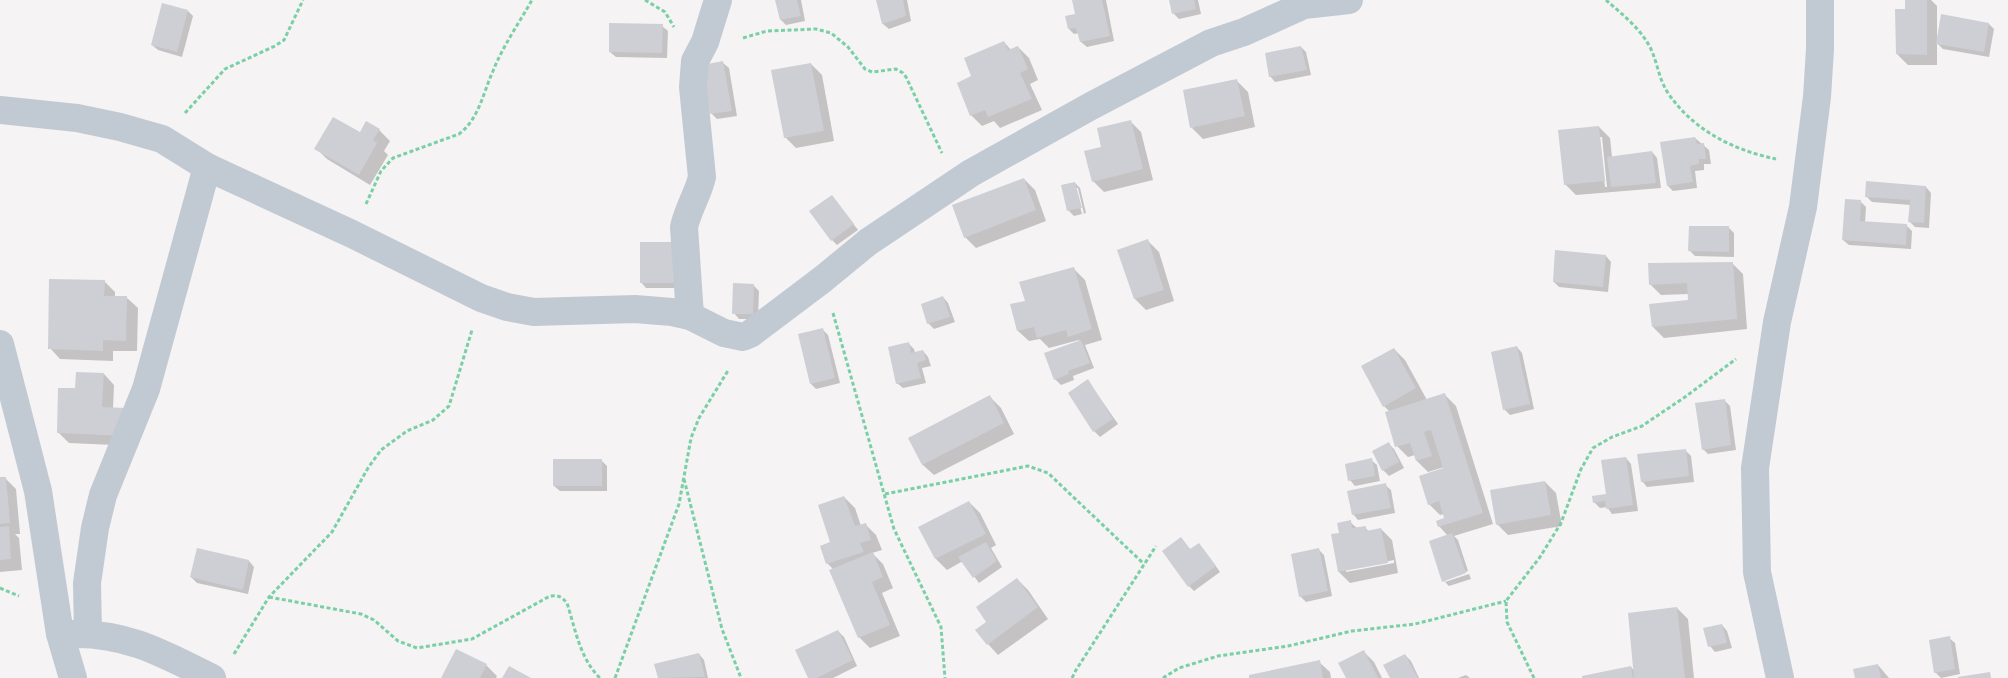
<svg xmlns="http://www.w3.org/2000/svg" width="2008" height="678" viewBox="0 0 2008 678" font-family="'DM Sans',sans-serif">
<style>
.shadow{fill:#0003;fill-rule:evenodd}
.building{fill:#cdcfd5}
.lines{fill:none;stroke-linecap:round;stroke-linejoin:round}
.path{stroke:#7ad0a6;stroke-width:3;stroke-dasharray:4 2.5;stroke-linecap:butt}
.minor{stroke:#c1cad2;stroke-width:28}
</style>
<rect width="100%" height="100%" fill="#f5f3f3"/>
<g class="shadow">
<polygon points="776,0 801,0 805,21 786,25 781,20"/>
<polygon points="877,0 907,0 911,21 889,29 883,24"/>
<polygon points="1073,0 1106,0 1114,41 1087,47 1081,42 1079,33 1074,34 1069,29 1076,15"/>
<polygon points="1170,0 1198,0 1201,14 1179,19 1173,13"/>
<polygon points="1907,0 1931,0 1937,6 1937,38 1989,24 1994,29 1989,57 1943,49 1937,43 1937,65 1908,65 1897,54 1907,10"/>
<polygon points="188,11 193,16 182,57 158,50 152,45"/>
<polygon points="662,26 668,31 667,58 616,57 610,52"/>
<polygon points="1004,42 1011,50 1018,47 1029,58 1038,80 1030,84 1042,110 1000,128 994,121 982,126 971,115"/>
<polygon points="1301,47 1306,52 1311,75 1275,82 1270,76"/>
<polygon points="723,63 729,68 737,116 717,119 712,114"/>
<polygon points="811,64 822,75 834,141 796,148 785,137"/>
<polygon points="1237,81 1248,92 1255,127 1203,139 1192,128"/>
<polygon points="1130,121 1141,132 1153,180 1104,192 1093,181 1102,148"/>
<path d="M1599,127L1610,138L1612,157L1652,152L1657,158L1661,188L1576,195L1565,184ZM1599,137H1602L1607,187H1605Z"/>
<polygon points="379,130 390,141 384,151 388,155 370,185 327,159 316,148 360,134"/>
<polygon points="1695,138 1709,150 1711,164 1704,164 1704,170 1695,171 1697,188 1673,191 1668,186"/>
<polygon points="1024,179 1035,190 1046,221 976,248 965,237"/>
<path d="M1075,183L1080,188L1086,213L1074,216L1069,211L1062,186ZM1075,188H1078L1084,214H1082Z"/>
<polygon points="1926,187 1931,193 1929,228 1915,227 1909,221 1911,205 1872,202 1866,196"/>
<polygon points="832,196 858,230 837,245 832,240"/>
<polygon points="1861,202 1866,207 1865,223 1907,226 1912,231 1911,249 1849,245 1843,240"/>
<polygon points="1728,227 1734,233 1734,257 1695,256 1690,251"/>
<polygon points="1148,241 1159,252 1174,301 1146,310 1135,299 1119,251"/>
<polygon points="641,244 681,288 646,288 641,282"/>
<polygon points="1606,256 1611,262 1608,292 1559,287 1554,282"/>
<polygon points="1732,263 1743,274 1747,329 1664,338 1653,327 1690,301 1689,294 1661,295 1650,284"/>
<polygon points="1074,269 1085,280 1102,340 1085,345 1094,368 1073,376 1074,380 1061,385 1055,379 1080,342 1079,340 1049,348 1040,339 1029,341 1018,331 1026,302"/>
<polygon points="104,281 115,292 115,297 127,298 138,308 137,351 113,351 113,361 60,359 50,348"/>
<polygon points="753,285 759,291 758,319 739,319 734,313"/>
<polygon points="943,297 948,303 955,322 934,329 928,323"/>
<polygon points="822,329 828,335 840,383 816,389 811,384"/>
<polygon points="908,343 914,349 915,353 923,351 928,357 931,366 922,368 926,383 903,388 897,383"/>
<polygon points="1517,347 1522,353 1534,409 1510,415 1504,409"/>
<polygon points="1394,349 1405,360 1427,400 1445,395 1456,406 1493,524 1454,536 1458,540 1468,571 1445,579 1445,582 1469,574 1471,579 1449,586 1444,581 1448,536 1439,526 1446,519 1444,514 1440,515 1429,504 1445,469 1444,467 1428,472 1417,461 1415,455 1408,457 1397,446 1390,412 1384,406"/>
<polygon points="104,374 114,385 113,409 136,446 69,443 58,432 76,389"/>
<polygon points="1088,381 1118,424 1100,437 1094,431 1070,393"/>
<polygon points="990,397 1001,408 1014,434 934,475 923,465 910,438"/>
<polygon points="1724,400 1730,406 1736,450 1708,454 1703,449"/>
<polygon points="1389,444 1394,449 1404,468 1389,476 1383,470 1373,452"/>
<polygon points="1686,451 1691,456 1694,482 1647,487 1642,481"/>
<polygon points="1626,458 1631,464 1638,511 1612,514 1607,507 1600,508 1594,502 1607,495"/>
<polygon points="601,460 607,466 607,491 560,491 554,486"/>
<polygon points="1371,460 1377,465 1380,481 1355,486 1350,480"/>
<polygon points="5,478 16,489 20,534 15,534 19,538 22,570 0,572 0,479"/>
<polygon points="1545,482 1556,493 1562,526 1508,535 1497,524"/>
<polygon points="1385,485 1391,490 1395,513 1358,520 1353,514"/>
<polygon points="844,497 855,508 861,526 865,524 876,535 882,550 872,553 883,564 893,588 882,593 900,636 870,648 859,637 833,569 828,564 822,546 832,542"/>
<polygon points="969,502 980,513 996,545 991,548 1002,567 979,583 963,561 947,570 936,559 920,527"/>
<path d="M1350,522L1357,528L1365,527L1369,532L1381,529L1392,540L1398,573L1350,583L1339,572L1341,534ZM1394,560V563L1346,572V570Z"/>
<polygon points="1181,539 1191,550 1204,550 1220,572 1194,591 1189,586"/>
<polygon points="1319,550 1324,555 1332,596 1306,602 1300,596"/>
<polygon points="249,561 254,567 248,594 197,583 191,577"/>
<polygon points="1017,579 1028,590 1048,619 998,655 988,644 988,622"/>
<polygon points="1677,608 1688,619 1694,678 1584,678 1631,667 1636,673"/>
<polygon points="1722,625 1727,631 1732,648 1715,652 1710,646"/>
<polygon points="838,631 844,637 857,666 833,678 809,678"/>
<polygon points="1949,638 1955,643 1960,674 1941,678 1935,672"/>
<polygon points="457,650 486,665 497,676 496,678 443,678"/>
<polygon points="1363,651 1374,662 1382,678 1348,678"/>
<polygon points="699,654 704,660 708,678 659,678 656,664"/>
<polygon points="1405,655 1411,661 1419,678 1391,678"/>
<polygon points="1319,662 1330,672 1331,678 1251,678"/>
<polygon points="1878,665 1889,678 1856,678"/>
<polygon points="1466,675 1470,678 1458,678"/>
</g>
<g class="building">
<polygon points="775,0 797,0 801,16 780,20"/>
<polygon points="876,0 903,0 906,16 882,24"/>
<polygon points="1072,0 1102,0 1110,36 1080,42 1076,28 1068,29 1065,16 1075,14"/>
<polygon points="1169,0 1194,0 1196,9 1172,14"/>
<polygon points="1905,0 1927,0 1927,55 1896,54 1895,9 1905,9"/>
<polygon points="162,3 188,10 177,52 151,45"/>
<polygon points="1941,14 1989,23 1984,52 1936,44"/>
<polygon points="609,23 663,24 662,53 609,52"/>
<polygon points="1004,41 1008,50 1018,46 1028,69 1020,73 1032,99 988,117 985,110 970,116 957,83 971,76 964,58"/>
<polygon points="1301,46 1307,70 1269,77 1265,53"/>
<polygon points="723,61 732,111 710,114 702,65"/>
<polygon points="811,63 824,131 784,138 771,70"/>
<polygon points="1237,79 1245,116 1190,128 1183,90"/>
<polygon points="333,117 360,132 366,121 380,129 373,140 377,143 359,175 314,149"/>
<polygon points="1131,120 1143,169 1092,182 1084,151 1101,147 1097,128"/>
<polygon points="1599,126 1605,181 1564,185 1558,130"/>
<polygon points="1695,137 1697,144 1704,143 1706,159 1699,159 1699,164 1690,166 1693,182 1667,186 1660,142"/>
<polygon points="1652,151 1656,183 1611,187 1607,157"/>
<polygon points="1024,178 1036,210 964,238 952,205"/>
<polygon points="1866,181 1926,186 1924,223 1908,222 1910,200 1865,197"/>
<polygon points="1075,182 1082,208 1067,211 1061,185"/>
<polygon points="832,195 854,224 831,241 809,211"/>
<polygon points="1845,199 1861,200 1860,221 1907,224 1906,245 1842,240"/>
<polygon points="1689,226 1729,226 1729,252 1688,251"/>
<polygon points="1148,239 1164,290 1134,299 1117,250"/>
<rect x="640" y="242" width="36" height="41"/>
<polygon points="1555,250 1606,255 1603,287 1553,282"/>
<polygon points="1733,262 1737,319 1652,327 1649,304 1688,300 1687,283 1649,285 1648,263"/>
<polygon points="1074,267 1092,329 1068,337 1066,330 1037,338 1034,327 1017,331 1010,304 1025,301 1019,282"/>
<polygon points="49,279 105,280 104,296 127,296 126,341 103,340 103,351 48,349"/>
<polygon points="733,283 754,284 753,314 732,314"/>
<polygon points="943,296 950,317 927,324 921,304"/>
<polygon points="823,328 835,378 810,384 798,334"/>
<polygon points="1081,340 1090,363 1068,371 1069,374 1054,380 1044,353"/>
<polygon points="909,342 911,353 923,350 926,360 917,363 921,378 896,384 888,347"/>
<polygon points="1517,346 1530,404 1503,410 1491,352"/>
<polygon points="1394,348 1416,388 1383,407 1361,366"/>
<polygon points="76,372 104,373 102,407 126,408 125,436 57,433 58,388 75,388"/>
<polygon points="1088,379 1113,419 1093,432 1068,393"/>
<polygon points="1445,393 1483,513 1438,527 1436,521 1444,518 1439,501 1428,505 1419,476 1443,468 1431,430 1424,432 1432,456 1416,461 1410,443 1395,447 1385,412"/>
<polygon points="990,395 1004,423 922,465 908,438"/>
<polygon points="1725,399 1731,445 1702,450 1695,403"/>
<polygon points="1389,442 1399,462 1382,471 1372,451"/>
<polygon points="1686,449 1689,476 1641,482 1637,454"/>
<polygon points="1626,457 1633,505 1606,509 1605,501 1593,503 1592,496 1606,494 1601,460"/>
<polygon points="1372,458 1375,476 1348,481 1345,464"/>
<rect x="553" y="459" width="49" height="27"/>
<polygon points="0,477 6,477 10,523 0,524"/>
<polygon points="1545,481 1551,515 1496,525 1490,490"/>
<polygon points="1386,483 1391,508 1352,515 1347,491"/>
<polygon points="844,496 855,526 866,523 871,540 860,543 864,552 826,564 820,546 830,542 818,505"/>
<polygon points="969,501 986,534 935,559 918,527"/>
<polygon points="1351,520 1352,528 1366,526 1366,531 1381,528 1388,563 1338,572 1331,534 1339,533 1337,523"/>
<polygon points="9,526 11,559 0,560 0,527"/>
<polygon points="1452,533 1466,573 1442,582 1429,541"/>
<polygon points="1181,537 1190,549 1199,543 1216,566 1188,587 1162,551"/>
<polygon points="986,542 997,561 973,578 958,557"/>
<polygon points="197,548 249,560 243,590 190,577"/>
<polygon points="1319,548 1328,591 1299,597 1291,554"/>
<polygon points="873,552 883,577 872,582 890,625 858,638 829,570"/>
<polygon points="1017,578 1038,607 987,645 975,630 986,622 976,607"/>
<polygon points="1677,607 1685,678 1634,678 1628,613"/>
<polygon points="1722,624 1727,643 1708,647 1703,628"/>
<polygon points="838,630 853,660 817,678 808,678 795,650"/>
<polygon points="1950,636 1955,669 1934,673 1929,640"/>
<polygon points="456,649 487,664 480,678 441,678"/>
<polygon points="1364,650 1378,678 1346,678 1338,663"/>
<polygon points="699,653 705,677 658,678 654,664"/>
<polygon points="1405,654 1418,678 1390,678 1383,665"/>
<polygon points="1320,660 1323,678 1249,678 1249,675"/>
<polygon points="1878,664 1881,678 1855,678 1853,669"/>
<polygon points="509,666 531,678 502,678"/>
<polygon points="1631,666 1633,678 1582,678 1582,676"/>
<polygon points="1990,672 1991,678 1958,678 1958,677"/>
</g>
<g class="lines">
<g class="path">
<polyline points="645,0 665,12 674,27"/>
<path d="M1606,0C1623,15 1645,32 1653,54C1658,67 1660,81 1668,93C1693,130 1733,150 1776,159"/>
<polyline points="743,38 767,31 816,29 831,33 848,47 865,69 872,72 896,69 903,73 906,77 942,153"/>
<polyline points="185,113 225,69 275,46 284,40 303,0"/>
<path d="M366,204L381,171L393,158L459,134C479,119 483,93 493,71C503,46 519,23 532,0"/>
<polyline points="833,313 894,529 941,627 945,678"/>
<polyline points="684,479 722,629 741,678"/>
<polyline points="885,494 1028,466 1048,473 1144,564"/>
<polyline points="0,588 19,596"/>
<path d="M269,597L361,614L374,620L398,641L417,648L472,639L550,596C558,595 561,596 567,603C575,628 580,659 600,678"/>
<polyline points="234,654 269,597 332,532 368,468 381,450 407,431 433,420 449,406 472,330"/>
<polyline points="615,678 679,504 691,438 699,418 729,369"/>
<polyline points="1072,678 1076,670 1156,546"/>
<polyline points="1163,678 1179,668 1218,656 1288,646 1352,631 1415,624 1506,601"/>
<polyline points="1534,678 1507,622 1506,601 1540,557 1561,523 1581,469 1593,448 1612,437 1642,426 1685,397 1736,359"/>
</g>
<g class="minor">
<polyline points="0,110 77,118 120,127 162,139 207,167 352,234 481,298 507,307 534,312 635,309 672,312 690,316 724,333 743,337 750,334 823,279 868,242 971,173 1091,106 1211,43 1244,32 1304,5 1349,0"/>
<path d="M690,316L684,227C688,209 698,194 702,177L693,87L695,61L705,42L718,0"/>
<polyline points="0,344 38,491 60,634 73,678"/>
<polyline points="88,633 87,583 95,528 103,495 146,389 207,167"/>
<path d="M70,634C126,632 164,654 212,678"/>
<polyline points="1780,678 1757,572 1755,468 1777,322 1803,207 1817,97 1820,49 1820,0"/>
</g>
</g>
</svg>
